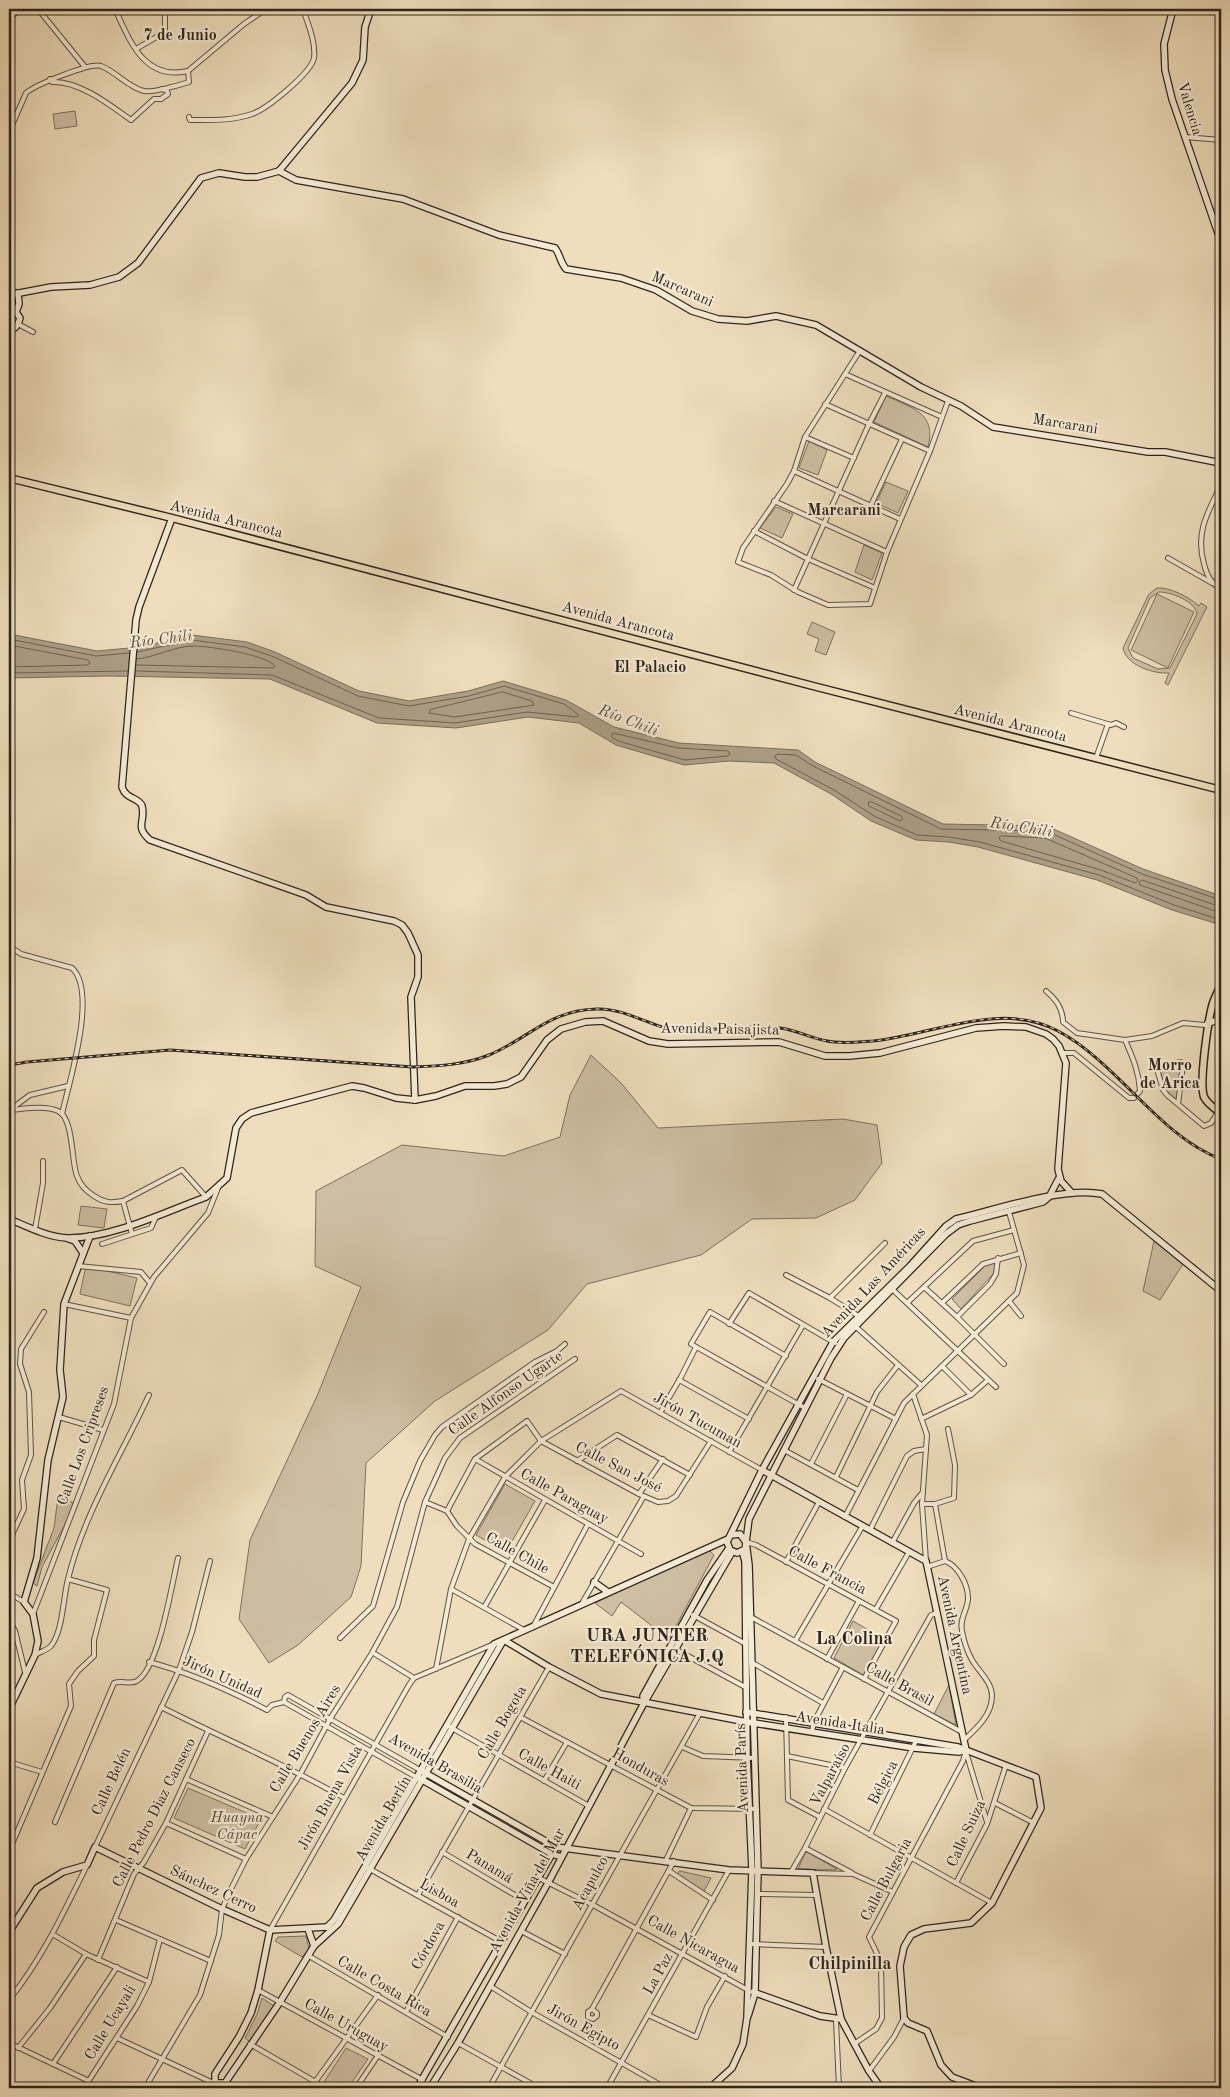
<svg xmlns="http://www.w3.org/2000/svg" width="1230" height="2097" viewBox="0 0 1230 2097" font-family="'Old Standard TT',serif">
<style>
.green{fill:#cebea2;stroke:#7e7160;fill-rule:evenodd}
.water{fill:#ad9f87;stroke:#7a6e5d}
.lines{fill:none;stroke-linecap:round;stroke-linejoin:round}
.shore{stroke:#6e6252;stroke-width:1}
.street-casing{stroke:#5e5245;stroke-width:6}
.secondary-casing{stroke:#2e241d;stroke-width:8}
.primary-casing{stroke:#2e241d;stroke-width:9}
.street{stroke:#f5ead4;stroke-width:4}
.secondary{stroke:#f5ead4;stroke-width:5.5}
.primary{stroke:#efdebd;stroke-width:6}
.rail-casing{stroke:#2e241d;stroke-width:3}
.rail{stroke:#f5ead4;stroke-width:1;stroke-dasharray:4;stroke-linecap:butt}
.labels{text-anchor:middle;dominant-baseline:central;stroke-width:4.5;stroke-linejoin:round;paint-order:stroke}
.street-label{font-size:15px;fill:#2e241d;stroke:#f5ead4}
.park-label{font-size:15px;font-style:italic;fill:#564a3e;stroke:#f5ead4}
.neighbourhood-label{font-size:16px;font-weight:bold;fill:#2e241d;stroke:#f5ead4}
.water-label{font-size:16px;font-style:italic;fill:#5a4f42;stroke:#f5ead4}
.quarter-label{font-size:18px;font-weight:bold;fill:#2e241d;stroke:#f5ead4}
</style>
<rect width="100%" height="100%" fill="#efdebd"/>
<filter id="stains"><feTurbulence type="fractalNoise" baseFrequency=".004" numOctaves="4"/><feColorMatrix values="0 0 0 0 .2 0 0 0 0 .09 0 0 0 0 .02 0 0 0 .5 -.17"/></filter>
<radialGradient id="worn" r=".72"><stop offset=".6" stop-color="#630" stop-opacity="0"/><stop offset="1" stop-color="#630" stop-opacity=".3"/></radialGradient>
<g class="green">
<polygon points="75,111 77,126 55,129 53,114"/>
<path d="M886,396C912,408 937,413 928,447L874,422Z"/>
<polygon points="809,441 827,450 818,475 799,468"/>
<polygon points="886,482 908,491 898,513 876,503"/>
<polygon points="776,507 793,514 782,538 760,528"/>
<polygon points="864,545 882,553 872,580 855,572"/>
<path d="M1157,588C1170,587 1189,597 1199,606L1201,603L1207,607L1168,685L1165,683L1169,673C1153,674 1126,665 1123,648L1149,594ZM1159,592C1171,592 1195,601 1197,614L1170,668L1158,669L1133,658L1128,648L1150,598Z"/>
<polygon points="1157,594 1194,612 1168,668 1131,650"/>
<polygon points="812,622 835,632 826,655 815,651 819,639 807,634"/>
<polygon points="591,1055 621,1083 658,1128 843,1119 877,1125 882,1163 855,1200 816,1218 752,1219 701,1255 587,1284 548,1330 435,1401 366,1463 361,1566 351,1597 298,1645 269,1663 239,1619 250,1540 317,1396 361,1287 315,1266 316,1191 402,1145 504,1156 560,1137 570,1095"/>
<path d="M1175,1064L1180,1068L1177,1099H1174C1166,1091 1158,1079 1162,1067Z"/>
<polygon points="81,1206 107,1209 104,1228 78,1225"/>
<polygon points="1154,1241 1183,1264 1160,1300 1143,1291"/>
<polygon points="997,1261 994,1273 961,1309 952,1299 986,1265"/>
<polygon points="86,1266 137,1278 130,1306 80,1294"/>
<polygon points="505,1484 535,1501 506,1552 476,1535"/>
<polygon points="58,1497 76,1504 42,1567 37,1586 33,1583 54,1528"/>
<polygon points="708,1549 714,1555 669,1639 621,1602 612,1616 595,1603"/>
<polygon points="853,1621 884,1639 865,1676 834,1658"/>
<polygon points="949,1685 956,1725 934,1714"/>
<polygon points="188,1788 261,1819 245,1849 174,1818"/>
<polygon points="807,1852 837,1869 836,1870 798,1869 805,1853"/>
<polygon points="679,1871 680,1871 711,1878 704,1891 676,1877"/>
<polygon points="306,1936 309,1949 302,1957 275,1941 278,1937"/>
<polygon points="262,1998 274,2006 251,2043 245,2038 257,2014"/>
<polygon points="346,2048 368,2059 348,2088 335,2088 324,2082"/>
</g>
<polygon class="water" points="9,634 97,651 140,647 192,635 247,642 275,652 359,691 409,701 468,691 503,681 566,700 614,727 679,743 798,750 815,762 943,824 1047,826 1143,869 1221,896 1221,925 1172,910 1097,880 978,847 949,842 916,840 871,821 831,794 774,763 729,761 684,765 616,745 579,723 528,717 456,728 377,723 270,679 109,676 9,678"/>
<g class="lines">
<g class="shore">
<polyline points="9,639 96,656 129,653"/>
<polyline points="9,645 88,660 90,663 87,665 9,667"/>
<path d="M136,665L273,668L275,666C267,655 209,646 194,646C175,646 156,657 137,659"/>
<polyline points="136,671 272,675 379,718 455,723 527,712 577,717 579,715 564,704 504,686 469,696 409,706 358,696 274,657 245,647 192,640 137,652"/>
<polyline points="9,673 128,671"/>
<polygon points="503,692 532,701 534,705 455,717 429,713 430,710"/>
<polygon points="613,733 678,748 728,751 730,754 728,756 685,760 618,741 612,737"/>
<polygon points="869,802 872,802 901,816 903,819 900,821 869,806"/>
<polygon points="1002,836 1045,838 1137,878 1138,881 1135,883 1101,870 1001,841 999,838"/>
<polyline points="1221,900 1142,874 1046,831 941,829 813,766 796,755 777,754 775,756 776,759 834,790 874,816 917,835 949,837 980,842 1099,875 1174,905 1221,920"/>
<polyline points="1221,907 1142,880 1139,882 1140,885 1221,913"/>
</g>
<defs>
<g id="street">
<polyline points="38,9 85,67"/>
<path d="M115,9C130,41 144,81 188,71L244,24L266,9"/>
<polyline points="117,13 124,9"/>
<polyline points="9,18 21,9"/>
<polyline points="136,49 165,32 165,9"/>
<path d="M50,79L52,82C78,80 110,105 131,120L154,99H161L168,94L167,91L162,89"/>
<path d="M189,117L190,120C211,120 232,121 252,114C267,109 311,73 314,58C316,42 308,24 303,9"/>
<path d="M9,132L26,93C35,85 91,62 101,66C115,71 129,88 144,91C152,93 180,85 189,82L188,71"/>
<polyline points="1185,137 1221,140"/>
<polyline points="18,324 33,332"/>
<polyline points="859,352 805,437 794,471 787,484 743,548 738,562 771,575 798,592 828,605 870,604 887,552 930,451 948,401"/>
<polyline points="845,374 942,417"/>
<polyline points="825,404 930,451"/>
<polyline points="805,437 854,458"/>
<polyline points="794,471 900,519"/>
<path d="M1221,485C1208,512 1195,532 1204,564C1207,576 1211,583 1221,589"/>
<polyline points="774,501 887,552"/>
<polyline points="871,505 902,439"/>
<polyline points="754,531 808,559 875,588"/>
<polyline points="1168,558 1212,583"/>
<polyline points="794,590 869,424 885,393"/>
<polyline points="1071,713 1111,725 1116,723 1124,727"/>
<polyline points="1096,758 1108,724"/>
<path d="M9,946L21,954L72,968C98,992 69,1082 62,1114"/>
<path d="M1046,991C1056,999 1063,1010 1063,1022L1077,1033L1125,1040L1152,1036L1183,1023L1205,1025L1208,1023"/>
<path d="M1063,1053H1074L1129,1098H1134L1140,1091C1139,1072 1133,1058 1125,1040"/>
<polyline points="1178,1104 1183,1065 1181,1062 1158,1066 1157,1069 1163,1090 1167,1095 1204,1126 1211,1123 1219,1111"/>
<polyline points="11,1109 30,1095 68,1086"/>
<path d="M9,1110C23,1109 45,1105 58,1111C74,1118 71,1162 77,1176C80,1185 86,1191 94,1196C104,1203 112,1203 123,1201L182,1170L206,1197"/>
<polyline points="123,1201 132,1234"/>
<polyline points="35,1229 43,1183 43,1161"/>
<polyline points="102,1244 151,1228 156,1217"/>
<polyline points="78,1266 141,1272 150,1283"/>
<polyline points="786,1275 830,1298 860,1317"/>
<polyline points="924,1287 973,1241 1014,1230"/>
<polyline points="891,1288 996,1387"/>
<polyline points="830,1298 885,1243"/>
<polyline points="1009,1301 1021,1316"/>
<polyline points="907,1303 924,1287 957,1317 1004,1364"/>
<polyline points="942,1303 983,1264 1021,1253"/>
<polyline points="64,1304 131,1318"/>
<polyline points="957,1317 990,1284 996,1274 998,1258"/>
<polyline points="729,1324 749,1293 835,1343"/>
<polyline points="855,1326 921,1385"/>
<polyline points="786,1356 710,1312 691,1344 805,1408"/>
<polyline points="942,1366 971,1395"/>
<polyline points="818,1379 896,1419"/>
<polyline points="679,1380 749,1419"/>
<polyline points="913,1394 927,1435 922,1504 926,1561"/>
<polyline points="660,1413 681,1377 696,1347"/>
<polyline points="59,1417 103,1430"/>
<polyline points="921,1419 971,1395 988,1380"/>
<polyline points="784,1450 858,1490"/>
<polyline points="729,1452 803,1325"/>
<polyline points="475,1459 641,1554"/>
<polyline points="577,1461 617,1435 690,1475"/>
<polyline points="811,1464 847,1394"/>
<polyline points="836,1477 877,1392 898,1365"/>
<polyline points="639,1494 663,1459"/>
<polyline points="425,1502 447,1511 457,1526 475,1544 554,1587"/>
<polyline points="922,1504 935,1504 954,1498 955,1465 948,1429"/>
<polyline points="447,1511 475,1459 527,1421 541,1441 639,1494 658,1502 668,1501 676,1496 711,1441"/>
<polyline points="845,1517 904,1403 1017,1293 1024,1265 1009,1212"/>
<polyline points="870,1530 907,1456 914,1451 926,1449"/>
<polyline points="9,1541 24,1509 22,1480 31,1455 29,1392 20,1364 21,1349 44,1312"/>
<polyline points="746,1542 756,1545 896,1621 864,1679"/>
<polyline points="892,1543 914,1503 923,1492"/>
<path d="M945,1561C958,1566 968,1584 968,1598C968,1610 959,1618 962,1631C964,1642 967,1651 972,1660C979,1672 992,1682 992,1696C992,1715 976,1729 964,1740"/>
<polyline points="786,1562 819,1502"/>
<polyline points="927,1567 945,1561 935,1504"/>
<polyline points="451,1589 524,1630"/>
<polyline points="9,1593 24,1602"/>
<polyline points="581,1605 644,1496"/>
<polyline points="485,1606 545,1500"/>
<polyline points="876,1609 909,1552"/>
<polyline points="33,1614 114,1404 131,1318 154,1277 208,1213 218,1188"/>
<polyline points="693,1615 746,1644"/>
<polyline points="749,1616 962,1732"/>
<polyline points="9,1620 15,1631 25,1672"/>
<polyline points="534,1625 588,1524"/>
<polyline points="340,1638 373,1606 403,1502 420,1461 435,1435 442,1427 535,1362 557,1351 565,1344"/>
<polyline points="795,1641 862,1527"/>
<polyline points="675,1649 747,1688"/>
<polyline points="375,1654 414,1678"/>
<path d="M35,1655C40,1652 47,1650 51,1646C63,1631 63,1598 68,1579C84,1513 121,1456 149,1395"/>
<polyline points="827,1659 859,1601"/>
<path d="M149,1662C191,1673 229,1690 267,1710L272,1705L284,1702"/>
<polyline points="751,1662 823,1703"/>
<polyline points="436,1669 451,1589 469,1539 505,1477 541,1441 621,1391 762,1470"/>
<path d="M161,1707C222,1738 285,1764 344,1798"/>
<polyline points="520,1717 691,1808 757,1809"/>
<polyline points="786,1717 788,1800 820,1817"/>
<polyline points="450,1727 589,1806"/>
<polyline points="812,1731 814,1722 843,1667"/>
<polyline points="682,1747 703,1756 755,1758"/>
<polyline points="966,1752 987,1822"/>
<polyline points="787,1756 845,1768"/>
<polyline points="9,1762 42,1772"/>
<polyline points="416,1777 284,1702 285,1697 288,1695 420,1770"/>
<polyline points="186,1779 273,1817"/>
<polyline points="544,1781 567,1742"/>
<polyline points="995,1803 1034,1823"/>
<polyline points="824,1809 992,1903"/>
<path d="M55,1822L114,1683C122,1680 129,1685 137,1681C159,1668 172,1583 178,1558"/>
<polyline points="166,1823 246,1859"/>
<polyline points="870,1835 916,1741"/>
<polyline points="95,1847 179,1670 192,1632 210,1561"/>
<polyline points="805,1848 852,1873"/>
<polyline points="9,1851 71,1706 69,1684 78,1671 94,1656 94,1640 107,1590 68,1579"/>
<polyline points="442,1852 525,1901"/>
<polyline points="666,1860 691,1808"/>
<polyline points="368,1868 502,1942"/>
<polyline points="669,1871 713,1900"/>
<polyline points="791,1872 805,1848 845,1768 931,1615 937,1613"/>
<polyline points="813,1873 853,1874 893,1892"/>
<polyline points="539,1878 593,1905 748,1990"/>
<polyline points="956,1883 987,1824 1006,1765"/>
<polyline points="757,1894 816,1895"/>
<polyline points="418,1895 549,1667"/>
<polyline points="116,1920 211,1961"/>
<polyline points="270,1930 409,1685 414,1678 494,1644"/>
<polyline points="521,1931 565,1954"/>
<polyline points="54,1935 86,1954 149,1982"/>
<polyline points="750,1944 826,1947"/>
<polyline points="309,1956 448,2037"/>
<polyline points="98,1960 134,1874 144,1862 166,1823 208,1731"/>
<polyline points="490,1986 533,2013 666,2088"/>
<polyline points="258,1990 423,2080"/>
<path d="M9,2000C42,1959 64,1912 87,1865"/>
<polyline points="592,2009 597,2013 597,2016 593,2019 588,2017 588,2012 592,2009 674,1861"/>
<polyline points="406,2012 458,1917"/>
<polyline points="648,2015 696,2037 707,2007 725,1976"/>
<polyline points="836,2020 839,2088"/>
<polyline points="117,2038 224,2088"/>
<polyline points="9,2043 89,2081"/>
<polyline points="458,2043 539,2088"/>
<polyline points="250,2044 326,2088"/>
<polyline points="854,2044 876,2029 882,2018 881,1962 869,1937 963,1761 966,1750"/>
<polyline points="18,2048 50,2008 86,1954"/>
<polyline points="53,2064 117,1967"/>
<polyline points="869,2071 894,2037 904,2018"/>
<polyline points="315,2082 378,1995"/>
<polyline points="84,2088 137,2006 149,1982 160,1939"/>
<polyline points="145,2088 200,1995 219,1935 222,1909 232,1887 246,1859 301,1773 330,1719 372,1653 397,1607 425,1502 445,1458 460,1438 575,1359"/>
<polyline points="356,2088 377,2057"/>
<polyline points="489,2088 700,1713"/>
<polyline points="607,2088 729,1870"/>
</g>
<g id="secondary">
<polyline points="1173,9 1164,44 1165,70 1172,99 1221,242"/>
<path d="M279,171L296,180L403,199L499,235L555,248C560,254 560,262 566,269L621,278L656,290L692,311L718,319L747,321L776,316L816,325L921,387L961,406L993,427L1148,452H1165L1221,463"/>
<polyline points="9,295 51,287 90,285 119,277 138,263 201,178 219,173 245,177 257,177 279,171 352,83 363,60 365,27 371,9"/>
<path d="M9,330C16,329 18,325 20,318L16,312L19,304L18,293"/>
<path d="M172,518L139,607L136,620L122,787C126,800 139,797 142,806C146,822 134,826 150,840L306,895L326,907L394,921L402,925L408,933L418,955V977L411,997L415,1100"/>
<polyline points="1208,1023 1215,1021 1221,1023"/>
<path d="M9,1219C26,1226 47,1237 67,1238C110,1239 165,1212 206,1197L227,1178L236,1128L242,1119L251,1113L352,1086L364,1088L396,1098L415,1100L436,1096L465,1086H494L507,1084L521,1077L547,1040L561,1029L585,1022L603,1021L649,1041L668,1044L779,1042L825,1056H849L880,1053L976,1028L1004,1026L1026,1027L1046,1034L1053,1039L1059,1046L1066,1063L1058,1169L1061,1181L1072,1193"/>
<polyline points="69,1239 75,1241 83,1253"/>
<polyline points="762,1470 926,1561 966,1750"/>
<polyline points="731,1535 740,1534 746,1542 749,1565 758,1871 755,1993 748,2016"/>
<polyline points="746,1542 749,1519 831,1358 844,1338 946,1234 958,1225 970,1221 1043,1202 1049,1197 1059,1178"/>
<path d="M746,1543L745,1549L737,1553L730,1550L727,1542L762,1470L833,1342L910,1266L946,1226L956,1219C995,1210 1064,1186 1102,1194L1221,1291"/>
<polyline points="594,1582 608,1592"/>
<polyline points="504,1640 549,1667 601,1694 747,1722 914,1748 959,1752 966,1750"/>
<polyline points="644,1703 643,1696 707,1580 729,1548"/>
<polyline points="9,1709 35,1655 38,1641 33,1614 24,1602 37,1558 48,1460 63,1397 60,1370 64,1304 90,1236"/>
<polyline points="746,1712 958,1747 1036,1777 1041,1808 992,1903 971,1923 924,1929 911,1935 904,1947 900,1966 904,2018 908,2023 927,2031 941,2065 952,2077 981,2088"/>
<polyline points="420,1770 556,1847 729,1870 813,1873 826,1947 841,2019 869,2071 881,2088"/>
<polyline points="419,1778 552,1854 561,1857"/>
<polyline points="327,1927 334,1920 494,1644 728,1539"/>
<polyline points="308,1929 314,1946"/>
<polyline points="9,1932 37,1888 63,1872 87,1865 95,1847 222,1909 270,1930 327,1927"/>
<polyline points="753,1992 820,2016 841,2019"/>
<polyline points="215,2083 225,2083 280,2002 314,1946 338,1924 503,1641"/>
<polyline points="212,2088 215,2083 215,2074 239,2037 251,2013 258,1990 270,1930"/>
<polyline points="417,2088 556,1847"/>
<polyline points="430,2088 458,2043 548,1883 644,1703 732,1552"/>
<polyline points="710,2088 732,2068 743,2044 747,2018 752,1870 747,1757 745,1561 742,1551"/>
</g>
<g id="primary">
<polyline points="9,478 172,518 813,686 1221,790"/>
<path d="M1221,985C1218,991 1215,997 1213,1003C1208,1019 1199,1083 1204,1097C1207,1103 1215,1109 1221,1113"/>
</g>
</defs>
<use href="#street" class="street-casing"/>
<use href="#secondary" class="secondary-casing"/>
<use href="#primary" class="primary-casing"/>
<use href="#street" class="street"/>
<use href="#secondary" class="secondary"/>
<use href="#primary" class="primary"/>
<defs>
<path id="rail" d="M9,1065L27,1062L170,1050L413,1067C439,1066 464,1065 489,1055C528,1039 549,1010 597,1009C626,1008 653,1028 681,1032C713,1030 748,1024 780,1028C796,1030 811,1038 827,1041C842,1044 858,1042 873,1041C932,1035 1001,1000 1058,1031C1117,1062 1160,1137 1221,1159"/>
</defs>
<use href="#rail" class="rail-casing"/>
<use href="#rail" class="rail"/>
</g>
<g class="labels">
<g class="street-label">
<text transform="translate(1189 109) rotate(73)">Valencia</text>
<text transform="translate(682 290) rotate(24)">Marcarani</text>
<text transform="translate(1065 425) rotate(9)">Marcarani</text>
<text transform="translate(226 520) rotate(14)">Avenida Arancota</text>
<text transform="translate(618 622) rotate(15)">Avenida Arancota</text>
<text transform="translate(1010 724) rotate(14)">Avenida Arancota</text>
<text transform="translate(720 1030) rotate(1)">Avenida Paisajista</text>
<text transform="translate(874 1283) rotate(-47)">Avenida Las Américas</text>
<text transform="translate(506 1394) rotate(-35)">Calle Alfonso Ugarte</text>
<text transform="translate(697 1421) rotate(29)">Jirón Tucuman</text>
<text transform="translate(84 1446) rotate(-70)">Calle Los Cripreses</text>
<text transform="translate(618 1468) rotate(27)">Calle San José</text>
<text transform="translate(564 1497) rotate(29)">Calle Paraguay</text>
<text transform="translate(517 1554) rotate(29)">Calle Chile</text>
<text transform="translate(827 1571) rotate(28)">Calle Francia</text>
<text transform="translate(954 1635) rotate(78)">Avenida Argentina</text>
<text transform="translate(222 1678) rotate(24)">Jirón Unidad</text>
<text transform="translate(899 1685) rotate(29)">Calle Brasil</text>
<text transform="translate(503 1723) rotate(-60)">Calle Bogota</text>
<text transform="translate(840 1724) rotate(9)">Avenida Italia</text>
<text transform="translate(306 1739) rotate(-59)">Calle Buenos Aires</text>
<text transform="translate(435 1764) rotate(30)">Avenida Brasilia</text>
<text transform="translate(640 1768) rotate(29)">Honduras</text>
<text transform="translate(743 1768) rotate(-92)">Avenida París</text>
<text transform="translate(549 1770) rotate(29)">Calle Haiti</text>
<text transform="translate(831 1775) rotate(-62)">Valparaíso</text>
<text transform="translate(112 1782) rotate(-65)">Calle Belén</text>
<text transform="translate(884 1783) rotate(-63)">Bélgica</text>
<text transform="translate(331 1798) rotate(-61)">Jirón Buena Vista</text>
<text transform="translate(155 1813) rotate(-63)">Calle Pedro Diaz Canseco</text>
<text transform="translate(384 1819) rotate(-60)">Avenida Berlín</text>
<text transform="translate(967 1834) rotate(-65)">Calle Suiza</text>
<text transform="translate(489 1867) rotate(31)">Panamá</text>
<text transform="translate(887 1880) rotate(-62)">Calle Bulgaria</text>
<text transform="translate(591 1884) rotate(-61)">Acapulco</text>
<text transform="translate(213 1890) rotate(25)">Sánchez Cerro</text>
<text transform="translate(528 1891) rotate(-61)">Avenida Viña del Mar</text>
<text transform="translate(439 1894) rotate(29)">Lisboa</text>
<text transform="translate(693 1945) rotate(29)">Calle Nicaragua</text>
<text transform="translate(429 1946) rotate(-61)">Córdova</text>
<text transform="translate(659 1974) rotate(-61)">La Paz</text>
<text transform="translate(384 1987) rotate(30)">Calle Costa Rica</text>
<text transform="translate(111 2023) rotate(-59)">Calle Ucayali</text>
<text transform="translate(346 2026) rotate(29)">Calle Uruguay</text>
<text transform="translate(583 2028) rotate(29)">Jirón Egipto</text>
</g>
<g class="park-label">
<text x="237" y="1818">Huayna<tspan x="237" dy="17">Cápac</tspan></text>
</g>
<g class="neighbourhood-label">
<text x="180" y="36">7 de Junio</text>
<text x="844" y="511">Marcarani</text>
<text x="650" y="668">El Palacio</text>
<text x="1170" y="1066">Morro<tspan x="1170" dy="18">de Arica</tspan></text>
</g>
<g class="water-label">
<text transform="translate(161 640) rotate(-7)">Río Chili</text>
<text transform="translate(628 721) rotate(21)">Río Chili</text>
<text transform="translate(1021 828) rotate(9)">Río Chili</text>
</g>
<g class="quarter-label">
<text x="647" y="1636">URA JUNTER<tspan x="647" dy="21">TELEFÓNICA J.Q</tspan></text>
<text x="854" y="1639">La Colina</text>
<text x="850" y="1964">Chilpinilla</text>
</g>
</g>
<rect width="1230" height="2097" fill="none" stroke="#efdebd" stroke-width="30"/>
<rect x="10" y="10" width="1210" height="2077" fill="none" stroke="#2e241d" stroke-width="2.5"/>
<rect x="15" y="15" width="1200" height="2067" fill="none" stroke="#2e241d"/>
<rect width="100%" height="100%" filter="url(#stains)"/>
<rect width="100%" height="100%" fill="url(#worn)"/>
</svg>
